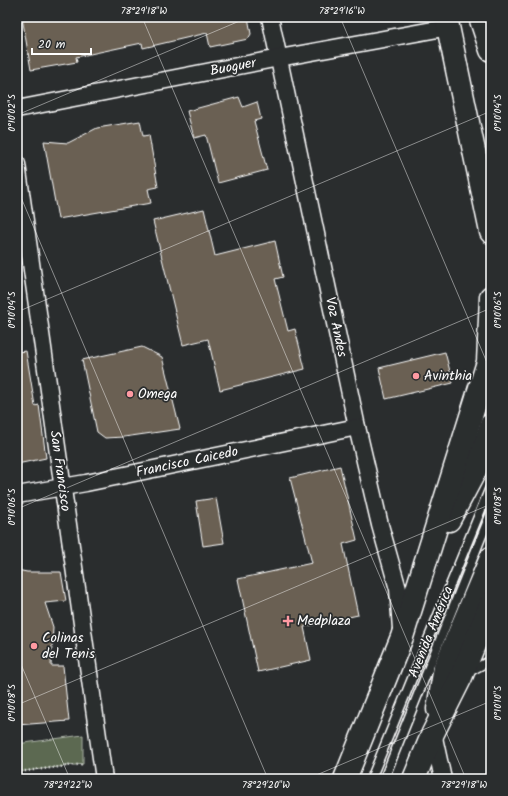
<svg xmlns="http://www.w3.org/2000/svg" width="508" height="796" viewBox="0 0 508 796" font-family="Kalam,sans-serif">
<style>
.green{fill:#5b6951;stroke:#adb4a8}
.building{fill:#6a6052;stroke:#fff}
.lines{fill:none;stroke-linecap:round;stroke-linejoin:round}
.lane-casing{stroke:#fff;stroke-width:11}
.street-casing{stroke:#fff;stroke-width:19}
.primary-casing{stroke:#fff;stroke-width:25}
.path{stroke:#fff;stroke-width:2.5;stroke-dasharray:1 3;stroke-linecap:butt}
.lane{stroke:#2a2d2e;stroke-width:8}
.street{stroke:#2a2d2e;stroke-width:16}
.primary{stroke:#2a2d2e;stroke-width:22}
.ticks{fill:none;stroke:#fff;stroke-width:1;stroke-opacity:0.45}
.poi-dot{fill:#ff9aa2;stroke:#2a2d2e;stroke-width:1.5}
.labels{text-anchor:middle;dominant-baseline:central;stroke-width:3.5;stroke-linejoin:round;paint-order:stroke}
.street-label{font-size:14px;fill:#fff;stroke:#2a2d2e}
.poi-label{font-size:14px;fill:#fff;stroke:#2a2d2e;text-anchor:start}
.neatline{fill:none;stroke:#fff;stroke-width:1.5}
.ticks-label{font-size:10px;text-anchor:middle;fill:#fff}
</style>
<rect width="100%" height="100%" fill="#2a2d2e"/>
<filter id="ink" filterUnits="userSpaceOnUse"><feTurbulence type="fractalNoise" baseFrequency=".025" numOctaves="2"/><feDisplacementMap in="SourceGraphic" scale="8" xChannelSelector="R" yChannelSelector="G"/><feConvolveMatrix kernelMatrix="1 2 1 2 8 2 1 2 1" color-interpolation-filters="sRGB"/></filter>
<g filter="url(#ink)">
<polygon class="green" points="83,735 83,764 17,772 17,744"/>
<g class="building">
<polygon points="22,17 248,17 251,34 248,39 210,47 207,33 143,48 142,43 76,57 77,62 31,70"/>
<polygon points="239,97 243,107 257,102 261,119 254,121 267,170 218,183 206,135 194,138 187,111"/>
<polygon points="140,121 143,136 149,135 158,187 148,189 151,203 58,219 44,141 68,143 97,128"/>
<polygon points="204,209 215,256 275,241 283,277 275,279 288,331 295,329 305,369 220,390 208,339 183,345 153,221"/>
<polygon points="142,347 162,357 180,429 124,437 105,438 97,432 82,360"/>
<polygon points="26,351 35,406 39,405 46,458 17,464 17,352"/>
<polygon points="445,352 453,383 386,399 379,368"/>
<polygon points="340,466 357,540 343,544 358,615 304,627 311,660 258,672 238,579 312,563 290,478"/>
<polygon points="216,498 224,543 203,546 196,501"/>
<polygon points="17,570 27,572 61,572 66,601 45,603 53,627 51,666 63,666 69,721 17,725"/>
</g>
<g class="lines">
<defs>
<g id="lane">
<polyline points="467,673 491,660"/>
<polyline points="371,779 491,485"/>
<polyline points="384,779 491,513"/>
</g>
<g id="street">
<polyline points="270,17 357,427 380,525 398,589 401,629"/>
<polyline points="17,109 279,58 449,27"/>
<polyline points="17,164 104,779"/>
<polyline points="17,495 86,483 357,427"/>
<polyline points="433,733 443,779"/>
</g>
<g id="primary">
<polyline points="446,17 491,232"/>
<polyline points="480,17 491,50"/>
<polyline points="449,520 475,471 491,425"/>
<polyline points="438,709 445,667 491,558"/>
<polyline points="345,779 402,637 488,362 491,297"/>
<polyline points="414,779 433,733 461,677 491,603"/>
</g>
</defs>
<use href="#lane" class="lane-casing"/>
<use href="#street" class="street-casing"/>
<use href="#primary" class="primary-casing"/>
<g class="path">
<polyline points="21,142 22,142"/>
<polyline points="17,772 84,764"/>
</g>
<use href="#lane" class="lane"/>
<use href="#street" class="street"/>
<use href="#primary" class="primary"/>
</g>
</g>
<path class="ticks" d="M142,17L466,779M340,17L491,372M17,115L249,17M17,188L268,779M17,312L491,111M17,509L491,308M17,655L70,779M17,705L491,504M307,779L491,701"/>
<g class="poi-dot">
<circle cx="416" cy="376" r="4"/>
<circle cx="130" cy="394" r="4"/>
<path d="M286 615h4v4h4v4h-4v4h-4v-4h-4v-4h4z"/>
<circle cx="34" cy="646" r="4"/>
</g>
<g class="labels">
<g class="street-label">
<text transform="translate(233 67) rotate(-11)">Buoguer</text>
<text transform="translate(336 327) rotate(78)">Voz Andes</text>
<text transform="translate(187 462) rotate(-12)">Francisco Caicedo</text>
<text transform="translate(60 471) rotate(82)">San Francisco</text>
<text transform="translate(431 632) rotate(-68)">Avenida América</text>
</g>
<g class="poi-label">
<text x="424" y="376">Avinthia</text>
<text x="138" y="394">Omega</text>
<text x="297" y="621">Medplaza</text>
<text x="42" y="638">Colinas<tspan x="42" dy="16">del Tenis</tspan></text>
</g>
</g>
<rect width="508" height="796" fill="none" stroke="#2a2d2e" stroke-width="44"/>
<path d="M32 48v6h59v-6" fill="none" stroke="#ffffff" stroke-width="2"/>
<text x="38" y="48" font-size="12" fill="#ffffff" stroke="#2a2d2e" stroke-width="3" paint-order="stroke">20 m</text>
<rect x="22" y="22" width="464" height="752" class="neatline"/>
<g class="ticks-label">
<text x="144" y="14">78°29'18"W</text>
<text x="342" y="14">78°29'16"W</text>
<text transform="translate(497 113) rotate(-90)" y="4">0°10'04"S</text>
<text transform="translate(11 113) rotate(-90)" y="4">0°10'02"S</text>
<text transform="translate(497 310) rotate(-90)" y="4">0°10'06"S</text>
<text transform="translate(11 310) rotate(-90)" y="4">0°10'04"S</text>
<text transform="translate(497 506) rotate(-90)" y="4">0°10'08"S</text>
<text transform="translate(11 507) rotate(-90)" y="4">0°10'06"S</text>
<text transform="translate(497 703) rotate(-90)" y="4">0°10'10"S</text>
<text transform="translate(11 703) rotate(-90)" y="4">0°10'08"S</text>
<text x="68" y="788">78°29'22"W</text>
<text x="266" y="788">78°29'20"W</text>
<text x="464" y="788">78°29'18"W</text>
</g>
</svg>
